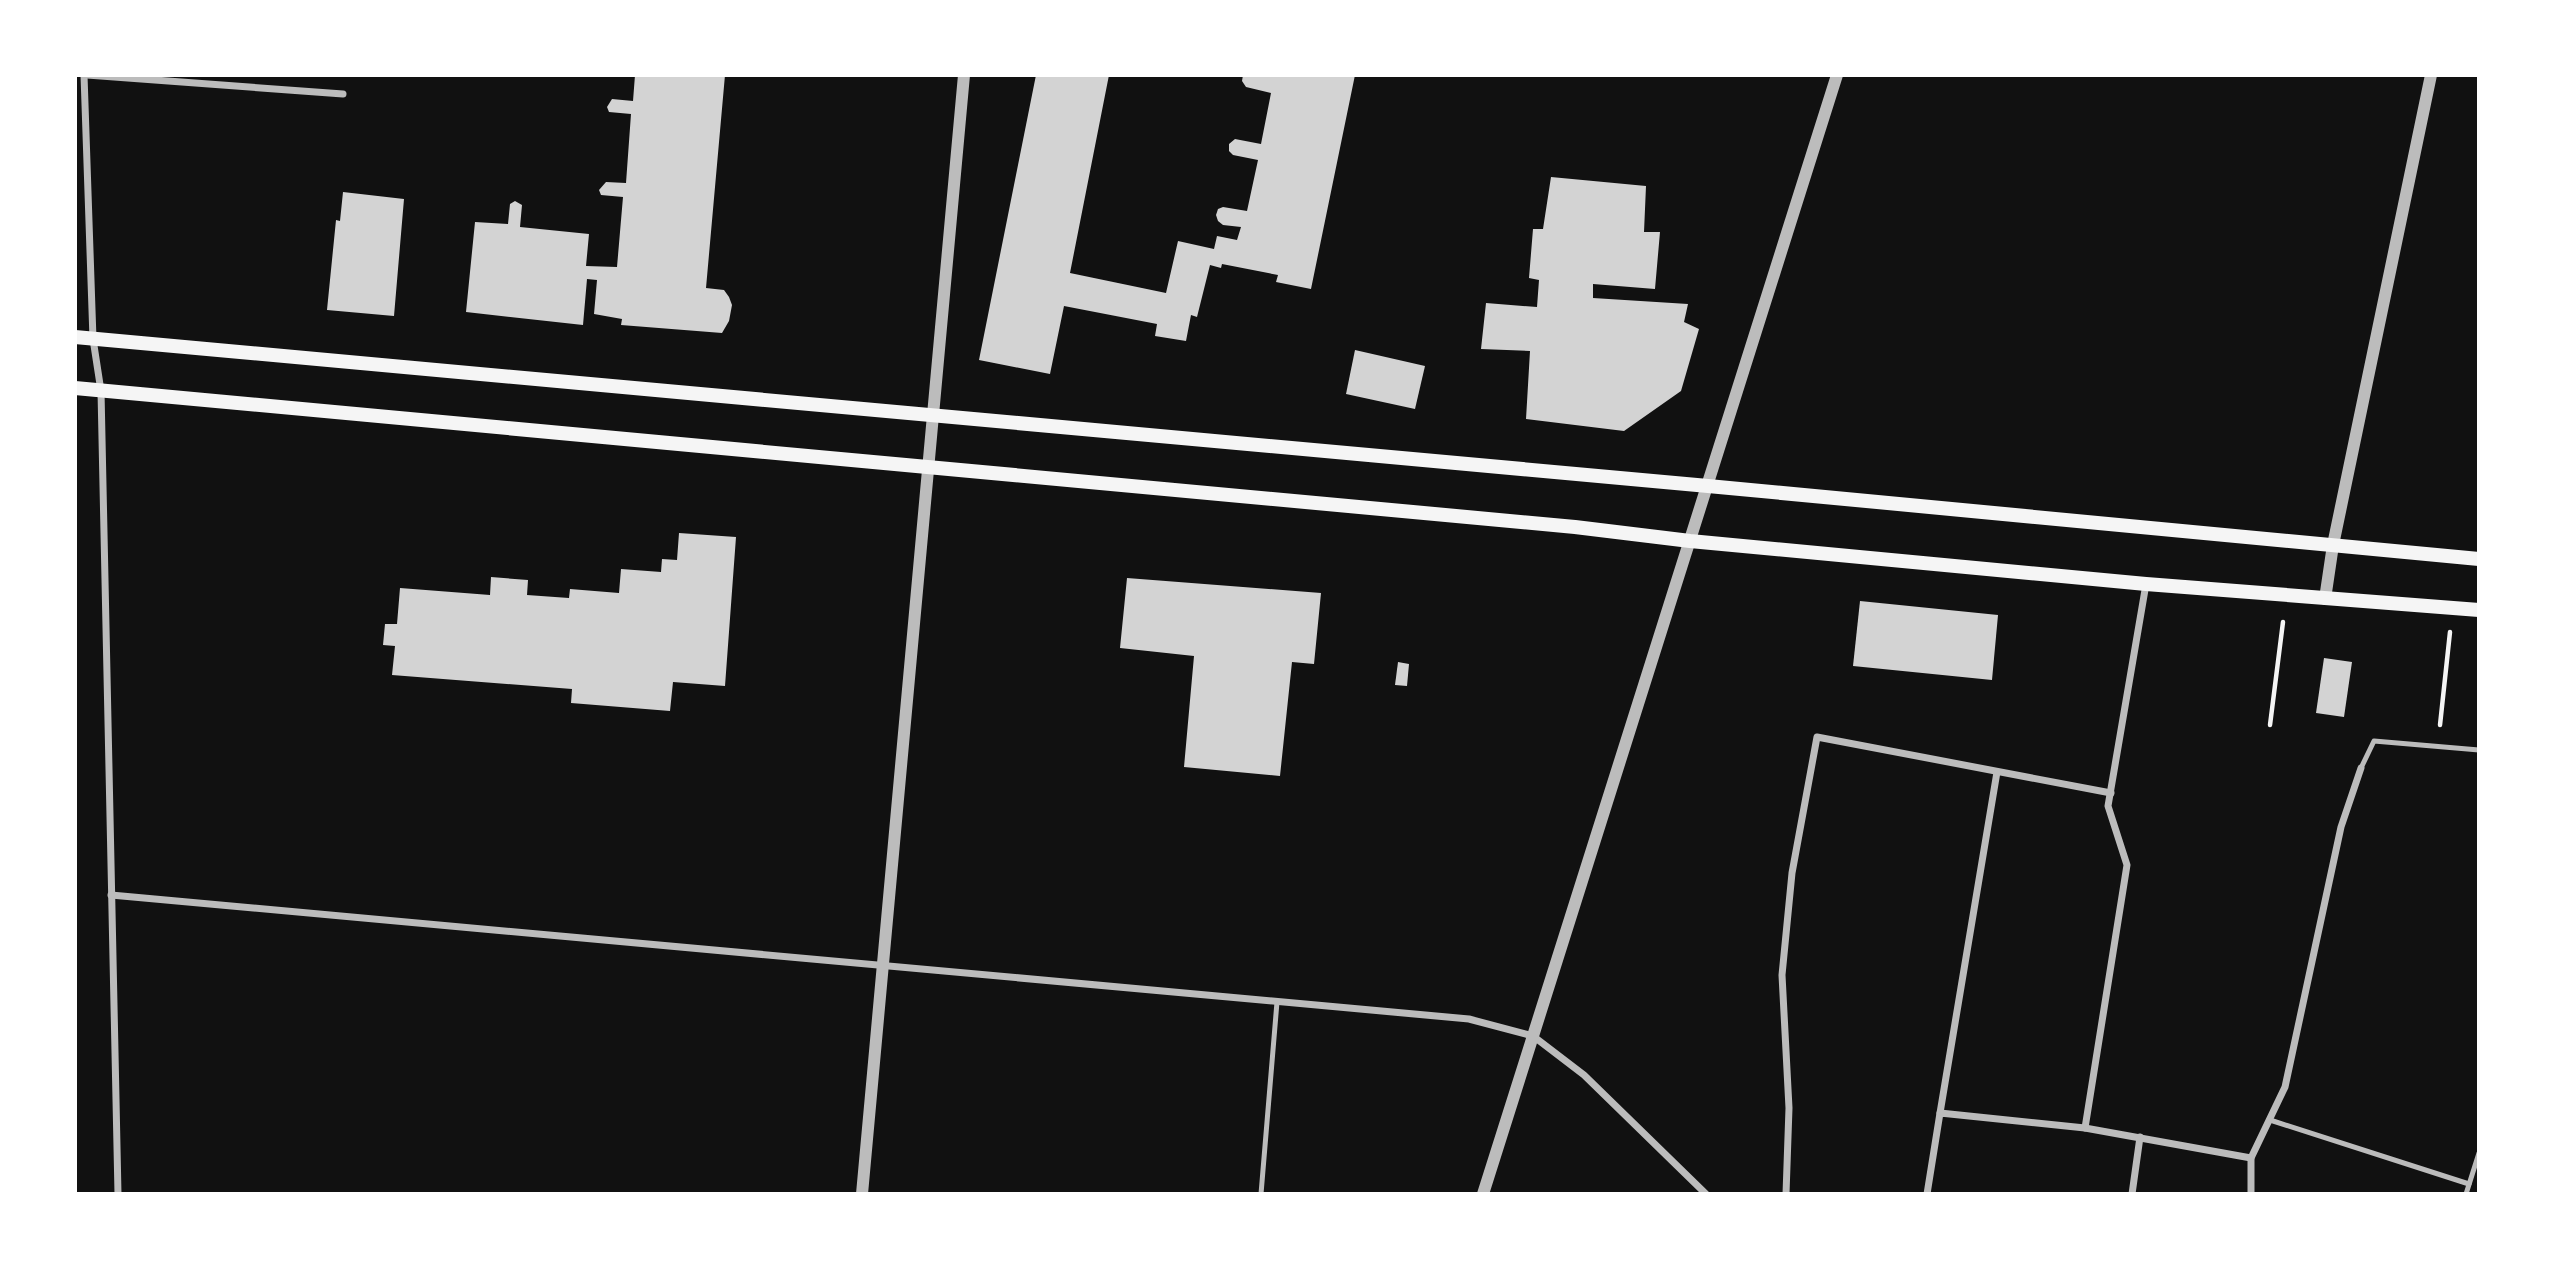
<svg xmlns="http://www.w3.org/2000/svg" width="2554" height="1269" viewBox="0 0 2554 1269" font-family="Ubuntu,sans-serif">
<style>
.building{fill:#d3d3d3}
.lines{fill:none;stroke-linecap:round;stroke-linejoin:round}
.path{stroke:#f5f5f5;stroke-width:4.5}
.service{stroke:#bcbcbc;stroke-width:5}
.minor{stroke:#bcbcbc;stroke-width:7}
.tertiary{stroke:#bcbcbc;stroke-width:12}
.secondary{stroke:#f5f5f5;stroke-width:14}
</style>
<rect width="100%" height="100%" fill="#111"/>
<g class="building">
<polygon points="635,75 725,75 706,288 724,290 729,297 732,305 729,321 722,333 621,325 622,319 594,314 597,280 587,279 583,325 466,312 475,222 508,224 510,204 515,201 522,205 520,227 589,234 586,266 617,267 623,197 601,195 599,190 606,182 626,183 631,114 609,112 607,107 612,99 633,101"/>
<polygon points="1036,75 1109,75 1070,273 1166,293 1178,241 1214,249 1217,236 1237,240 1241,227 1223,225 1218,221 1216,215 1218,209 1223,207 1247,211 1258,160 1233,155 1229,151 1229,144 1235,139 1261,144 1271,93 1246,87 1242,81 1243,75 1355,75 1311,289 1276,282 1278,275 1222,264 1221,268 1210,265 1197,317 1191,315 1186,341 1155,336 1157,324 1064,306 1050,374 979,360"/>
<polygon points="1551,177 1646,186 1644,232 1660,232 1655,289 1593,284 1593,298 1688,304 1684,322 1699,329 1681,391 1624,431 1526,419 1530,351 1481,349 1486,303 1537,307 1539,280 1529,278 1533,229 1543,229"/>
<polygon points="343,192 404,199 394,316 327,310 336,220 340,221"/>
<polygon points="1355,350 1425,366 1415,409 1346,394"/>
<polygon points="679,533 736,537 725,686 673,682 670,711 571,703 572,689 392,675 395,646 383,645 385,624 397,624 400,588 490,595 491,577 528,580 527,595 569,598 570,589 619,593 621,569 661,572 662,559 677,560"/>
<polygon points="1127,578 1321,593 1314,664 1292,662 1280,776 1184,767 1194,656 1120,648"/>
<polygon points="1860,601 1998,615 1992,680 1853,666"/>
<polygon points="2324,658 2352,662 2344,717 2316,713"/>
<polygon points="1398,662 1409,664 1407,686 1395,685"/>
</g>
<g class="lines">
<g class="path">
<polyline points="2270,725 2283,622"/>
<polyline points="2440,725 2450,632"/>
</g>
<g class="service">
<polyline points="2361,768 2374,741 2479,750"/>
<polyline points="2270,1120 2469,1184"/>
<polyline points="1261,1194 1277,1002"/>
<polyline points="2466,1194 2479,1153"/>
</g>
<g class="minor">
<polyline points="84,75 93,339 101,391 118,1194"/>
<polyline points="87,75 343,94"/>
<polyline points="111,895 1469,1019 1533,1036 1584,1075 1706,1194"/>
<polyline points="1940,1113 1997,772"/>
<polyline points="2085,1128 2127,865 2108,806 2146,584"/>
<polyline points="1786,1194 1789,1108 1782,975 1792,873 1817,737 2111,793"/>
<polyline points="1927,1194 1940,1113 2085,1128 2251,1158"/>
<polyline points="2132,1194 2140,1137"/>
<polyline points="2251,1194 2251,1158 2285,1087 2341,827 2361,768"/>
</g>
<g class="tertiary">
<polyline points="2325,599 2333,545 2431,75"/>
<polyline points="862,1194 964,75"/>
<polyline points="1483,1194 1837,75"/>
</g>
<g class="secondary">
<polyline points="75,337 1708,486 2479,559"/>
<polyline points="75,388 1575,527 1690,541 2146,584 2479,610"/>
</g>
</g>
<rect width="2554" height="1269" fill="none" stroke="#ffffff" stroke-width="154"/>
</svg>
